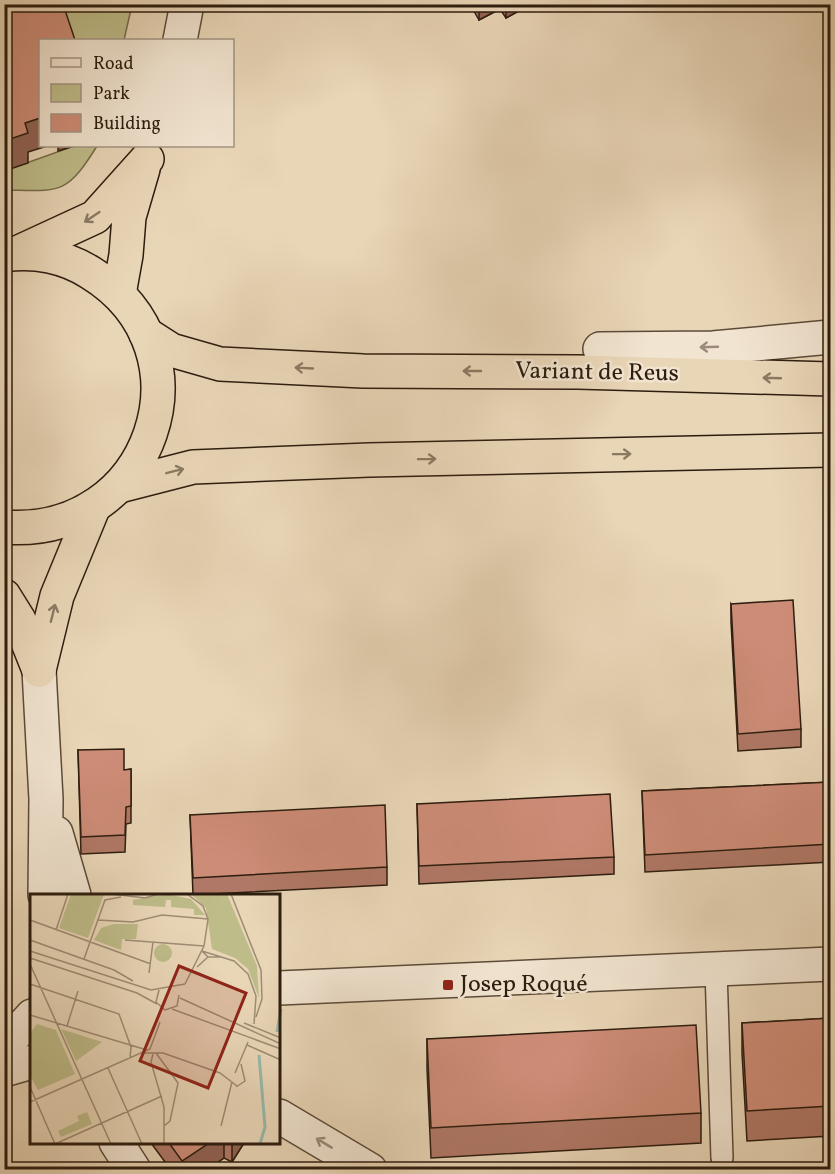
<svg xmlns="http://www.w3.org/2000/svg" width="835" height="1174" viewBox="0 0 835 1174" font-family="Vollkorn,serif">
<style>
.green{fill:#bebc89;stroke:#766c4c;stroke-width:1.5}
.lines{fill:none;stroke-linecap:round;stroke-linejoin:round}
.lane-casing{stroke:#5c4b39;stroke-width:24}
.street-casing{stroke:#5c4b39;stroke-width:36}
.highway-casing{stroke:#2d1d0f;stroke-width:36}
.lane{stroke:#f1e4d0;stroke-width:21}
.street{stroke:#f1e4d0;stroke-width:33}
.highway{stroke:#e9d6b7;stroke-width:33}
.wall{fill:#b07866;stroke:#2d1d0f;stroke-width:1.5}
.shaded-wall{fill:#906253;stroke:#2d1d0f;stroke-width:1.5}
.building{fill:#cd8c77;stroke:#2d1d0f;stroke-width:1.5}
.oneway{stroke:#8b7a63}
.oneway2{stroke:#998a79}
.poi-dot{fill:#8f2418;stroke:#f1e4d0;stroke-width:2}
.labels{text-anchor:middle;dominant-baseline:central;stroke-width:5;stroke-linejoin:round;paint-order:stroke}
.street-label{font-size:24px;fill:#2d1d0f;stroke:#f1e4d0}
.poi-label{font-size:24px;fill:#2d1d0f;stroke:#f1e4d0;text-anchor:start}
.inset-river{fill:none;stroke:#97b9ac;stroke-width:3}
.inset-road{fill:none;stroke:#9e8c74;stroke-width:1.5}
.view{fill:#8f2418;fill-opacity:0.15;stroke:#8f2418;stroke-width:3}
.inset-edge{fill:none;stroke:#2d1d0f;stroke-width:3}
</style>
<rect width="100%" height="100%" fill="#e9d6b7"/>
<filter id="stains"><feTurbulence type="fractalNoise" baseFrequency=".00333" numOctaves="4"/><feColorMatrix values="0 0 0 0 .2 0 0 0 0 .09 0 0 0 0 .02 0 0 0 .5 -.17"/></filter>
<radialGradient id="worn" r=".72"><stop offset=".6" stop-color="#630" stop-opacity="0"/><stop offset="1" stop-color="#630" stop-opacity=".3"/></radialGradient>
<g class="green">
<polygon points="52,5 132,5 124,40 65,40"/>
<path d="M74,146H97C66,196 60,191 5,190L4,171Z"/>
</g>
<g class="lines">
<defs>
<polyline id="lane" points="716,970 722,1158"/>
<g id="street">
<polyline points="180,40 187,4"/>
<polyline points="600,349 713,348 830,337"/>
<polyline points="39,670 46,799 45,895"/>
<polyline points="56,833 74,895"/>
<polyline points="279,988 830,964"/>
<polyline points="4,1047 32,1016"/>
<polyline points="4,1070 32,1062"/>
<polyline points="279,1116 370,1170"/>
<polyline points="116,1142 134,1170"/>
</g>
<g id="highway">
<polyline points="17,253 95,217 147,159"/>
<path d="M4,255C35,250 66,257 91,273C217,351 152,539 4,527"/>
<polyline points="119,294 126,255 129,217 143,169"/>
<polyline points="146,334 171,350 220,364 363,371 578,372 830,379"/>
<polyline points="119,486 193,467 369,460 830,450"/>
<polyline points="4,596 19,620 39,670"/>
<polyline points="39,670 57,596 94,506"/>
</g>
</defs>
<use href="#lane" class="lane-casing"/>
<use href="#street" class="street-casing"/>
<use href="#highway" class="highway-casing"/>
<use href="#lane" class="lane"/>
<use href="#street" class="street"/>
<use href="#highway" class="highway"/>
</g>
<g class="wall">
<polygon points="470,4 528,4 528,6 506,18 500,9 479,20"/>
<polygon points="731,604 801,729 801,747 738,751 731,622"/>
<polygon points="78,750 124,770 131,769 131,823 126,824 125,852 81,854"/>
<polygon points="831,782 831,862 645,872 642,791"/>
<polygon points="417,804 614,857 614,874 419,884"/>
<polygon points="190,815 387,867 387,885 193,895"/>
<polygon points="831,1018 831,1136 747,1141 742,1053 742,1023"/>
<polygon points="427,1039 701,1113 701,1143 431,1158 427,1069"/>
<polygon points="151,1143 244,1143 232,1162 224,1158 206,1170 171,1170"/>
</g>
<g class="shaded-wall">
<polygon points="479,4 500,4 500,9 479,20"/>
<polygon points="506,4 528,4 528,6 506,18"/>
<polygon points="40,118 40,146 47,146 28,152 28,163 4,171 4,141 25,123"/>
<polygon points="58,146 74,146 58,151"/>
<polygon points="7,888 7,912 4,914 4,890"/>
<polygon points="209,1143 224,1143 224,1158 206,1170 182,1170 182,1161"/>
<polygon points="232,1143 244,1143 232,1162"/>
</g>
<g class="building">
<polygon points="4,4 63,4 75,40 40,40 40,118 25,123 28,133 4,141"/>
<polygon points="793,600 801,729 738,734 731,604"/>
<polygon points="124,749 124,770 131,769 131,806 126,807 125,835 81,837 78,750"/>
<polygon points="831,782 831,844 645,855 642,791"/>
<polygon points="610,794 614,857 419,866 417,804"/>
<polygon points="385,805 387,867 193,878 190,815"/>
<polygon points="831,1018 831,1106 747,1111 742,1023"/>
<polygon points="696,1025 701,1113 431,1128 427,1039"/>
<polygon points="169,1143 209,1143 182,1161"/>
</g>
<defs><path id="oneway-shaft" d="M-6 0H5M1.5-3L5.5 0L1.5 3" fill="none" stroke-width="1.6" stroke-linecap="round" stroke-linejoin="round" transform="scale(1.5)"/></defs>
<g class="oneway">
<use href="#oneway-shaft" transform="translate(92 217) rotate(146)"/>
<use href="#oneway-shaft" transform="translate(304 368) rotate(-177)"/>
<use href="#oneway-shaft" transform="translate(472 371) rotate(-180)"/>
<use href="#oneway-shaft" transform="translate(772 378) rotate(-178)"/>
<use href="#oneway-shaft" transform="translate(622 454) rotate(-1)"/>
<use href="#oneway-shaft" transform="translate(427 459) rotate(-1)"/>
<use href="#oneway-shaft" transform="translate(175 471) rotate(-14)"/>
<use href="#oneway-shaft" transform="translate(53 613) rotate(-76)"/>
</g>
<g class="oneway2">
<use href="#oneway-shaft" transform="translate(709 347) rotate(178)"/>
<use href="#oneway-shaft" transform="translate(324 1143) rotate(-149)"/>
</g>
<rect class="poi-dot" x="442" y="979" width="12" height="12" rx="3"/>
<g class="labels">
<g class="street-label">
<text transform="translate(597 373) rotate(1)">Variant de Reus</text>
</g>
<g class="poi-label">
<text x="460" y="985">Josep Roqué</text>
</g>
</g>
<g transform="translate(30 894)">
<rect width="250" height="250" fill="#e9d6b7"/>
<path d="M41,0H74L58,44L29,34ZM137,0L161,5L175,21H164V15L141,13V6H136L135,13L103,11V6ZM161,0H197L227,72L229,104L218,75L205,64L182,55L176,14ZM84,30H108L106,45H92L91,56L64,46L71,34ZM124 59a9 9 0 1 1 18 0a9 9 0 1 1-18 0ZM7,130L26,136L45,180L8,196L0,182V139ZM31,135L72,148L46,167ZM57,218L62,230L31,243L28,237L49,227L47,222Z" fill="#bebc89"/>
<path class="inset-river" d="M247,138L251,115M229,161L235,233L230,250"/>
<path class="inset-road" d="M82,0L115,4L129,0M201,0L231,76L232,105L226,123M0,26L121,70M68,26L103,28L132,21L178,25M26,36L38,0M0,46L84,76M95,46L174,52M0,57L121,96L155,90M178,63L172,57L204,67L218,80L226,102L224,130M0,64L107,99L127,110M54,65L75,6L91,3M0,70L81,250M167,73L178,63H191M84,76L103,87M119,79L123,48M0,90L89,120L101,153L100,164M155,90L174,52L178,25L173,12L157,0M129,96L126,108L135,116L147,112L149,101M150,104L251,150M142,115L251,155M0,121L117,156M214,129L251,144M37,132L48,97M217,151L251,166M114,159H133L190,179L207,192M126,159L148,189L140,227L134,232M123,160L121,168L134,213V250M78,174L112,250M205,179L218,148M0,193L25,250M206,193L215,187L211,170M0,208L120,155L130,128M191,232L202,188M25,250L132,202"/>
<path class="view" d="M149,72L216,99L178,194L110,167Z"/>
<rect width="250" height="250" class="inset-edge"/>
</g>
<rect width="835" height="1174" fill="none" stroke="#e9d6b7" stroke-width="24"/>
<rect x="6" y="6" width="823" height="1162" fill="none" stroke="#2d1d0f" stroke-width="3"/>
<rect x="12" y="12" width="811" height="1150" fill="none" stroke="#2d1d0f" stroke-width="1.5"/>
<rect x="39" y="39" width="195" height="108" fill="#f1e4d0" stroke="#a39483" stroke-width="1.5"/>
<rect x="51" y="58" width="30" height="9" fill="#f1e4d0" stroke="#a39483" stroke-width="1.5"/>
<text x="93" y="69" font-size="18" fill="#2d1d0f">Road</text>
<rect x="51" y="84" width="30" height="18" fill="#bebc89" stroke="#a39483" stroke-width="1.5"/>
<text x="93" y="99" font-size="18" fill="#2d1d0f">Park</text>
<rect x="51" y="114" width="30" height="18" fill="#cd8c77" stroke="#a39483" stroke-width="1.5"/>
<text x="93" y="129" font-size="18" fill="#2d1d0f">Building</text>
<rect width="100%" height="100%" filter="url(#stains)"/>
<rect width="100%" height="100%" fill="url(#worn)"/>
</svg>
